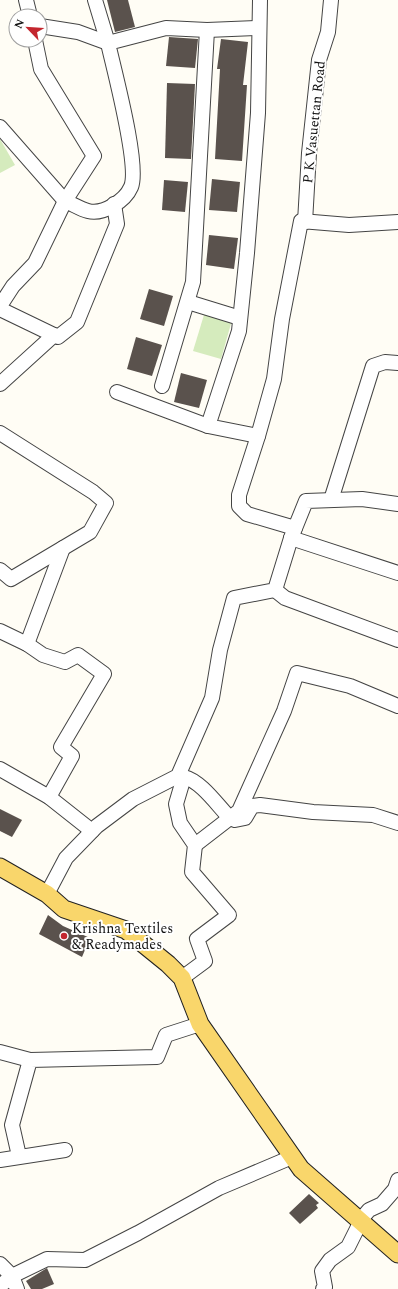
<svg xmlns="http://www.w3.org/2000/svg" width="398" height="1289" viewBox="0 0 398 1289" font-family="Spectral,serif">
<style>
.green{fill:#d5ebbd}
.building{fill:#5a524d}
.lines{fill:none;stroke-linecap:round;stroke-linejoin:round}
.minor-casing{stroke:#444;stroke-width:16}
.major-casing{stroke:#222;stroke-width:19}
.minor{stroke:#fff;stroke-width:14}
.major{stroke:#f9d66b;stroke-width:17}
.poi-dot{fill:#c4262e;stroke:#fff;stroke-width:1.5}
.labels{text-anchor:middle;dominant-baseline:central;stroke-width:4;stroke-linejoin:round;paint-order:stroke}
.street-label{font-size:14px;fill:#111;stroke:#fff}
.poi-label{font-size:14px;fill:#111;stroke:#fff;text-anchor:start}
</style>
<rect width="100%" height="100%" fill="#fffdf5"/>
<g class="green">
<polygon points="0,139 15,165 0,173"/>
<polygon points="207,305 234,313 221,359 193,351"/>
</g>
<g class="building">
<polygon points="107,0 128,0 135,27 115,32"/>
<polygon points="169,37 198,39 195,68 166,66"/>
<polygon points="221,39 248,42 243,85 247,85 242,161 215,159 220,69 217,69"/>
<polygon points="167,83 195,84 191,159 165,158"/>
<polygon points="212,179 240,182 237,212 209,210"/>
<polygon points="164,180 188,182 185,212 162,210"/>
<polygon points="209,235 238,238 234,269 206,265"/>
<polygon points="149,289 173,296 164,326 140,319"/>
<polygon points="136,337 162,345 152,376 127,369"/>
<polygon points="181,373 207,380 199,408 174,402"/>
<polygon points="0,809 22,820 12,837 0,831"/>
<polygon points="48,915 63,926 90,938 82,957 39,934"/>
<polygon points="309,1194 319,1203 316,1205 318,1208 300,1224 289,1213"/>
<polygon points="47,1268 54,1284 42,1289 31,1289 26,1281"/>
</g>
<g class="lines">
<defs>
<g id="minor">
<polyline points="26,0 30,16"/>
<polyline points="95,0 108,43"/>
<polyline points="40,26 78,32 108,43"/>
<polyline points="0,127 65,201 94,156 41,69 35,40"/>
<polyline points="305,222 309,153 319,60 328,32 331,0"/>
<polyline points="188,302 240,318"/>
<path d="M0,306L13,286L35,263L65,201C73,204 80,209 88,211C103,215 125,201 131,187C140,166 114,70 108,43L166,28L207,30L258,28"/>
<polyline points="0,309 58,337 77,322 117,224 114,204"/>
<polyline points="0,384 54,335"/>
<polyline points="162,386 193,282 207,30"/>
<polyline points="117,392 208,426"/>
<polyline points="0,433 93,492 106,503 90,532 11,579 0,570"/>
<polyline points="258,436 208,426 239,331 247,253 258,113 260,0"/>
<polyline points="331,500 373,366 385,362 398,363"/>
<polyline points="295,528 247,514 239,506 239,495 258,436 274,379 282,319 301,221 349,225 398,222"/>
<polyline points="291,538 398,573"/>
<polyline points="275,590 285,598 398,640"/>
<polyline points="0,631 27,644 43,655 65,662 78,655 104,674 61,747 72,756 49,797"/>
<polyline points="27,644 63,548"/>
<polyline points="0,769 49,797 92,831"/>
<polyline points="178,776 184,777 176,804 180,823 195,845 192,872 229,915 197,939 205,961 182,978"/>
<path d="M184,777C201,781 218,806 230,818L235,820L245,818L252,806L260,805L313,812L373,815L398,823"/>
<polyline points="195,845 239,811 284,711 297,673 350,686 398,706"/>
<polyline points="47,894 66,858 97,826 133,799 178,776 212,698 220,650 234,598 275,590 291,538 306,501 362,499 398,504"/>
<polyline points="0,1052 30,1060"/>
<polyline points="19,1156 12,1125 30,1060 157,1057 166,1035 200,1024"/>
<polyline points="0,1160 65,1150"/>
<polyline points="0,1264 12,1276 47,1259 85,1260 138,1233 219,1188 292,1157"/>
<polyline points="0,1286 12,1276 17,1289"/>
<polyline points="323,1289 325,1287 322,1271 330,1260 348,1247 363,1217 369,1210 382,1204 395,1189 398,1180"/>
</g>
<polyline id="major" points="0,867 47,894 64,909 126,930 168,964 182,978 200,1024 301,1169 398,1254"/>
</defs>
<use href="#minor" class="minor-casing"/>
<use href="#major" class="major-casing"/>
<use href="#minor" class="minor"/>
<use href="#major" class="major"/>
</g>
<circle class="poi-dot" cx="64" cy="936" r="4"/>
<g class="labels">
<g class="street-label">
<text transform="translate(314 122) rotate(-84)">P K Vasuettan Road</text>
</g>
<g class="poi-label">
<text x="72" y="928">Krishna Textiles<tspan x="72" dy="16">&amp; Readymades</tspan></text>
</g>
</g>
<g transform="translate(28 28) rotate(295)"><circle r="19" fill="#ffffff" stroke="#a0a0a0"/>
<path d="M0-3L7 15L0 10L-7 15Z" fill="#c4262e"/>
<text y="-6" font-size="11" font-weight="bold" text-anchor="middle" fill="#111111">N</text>
</g>
</svg>
